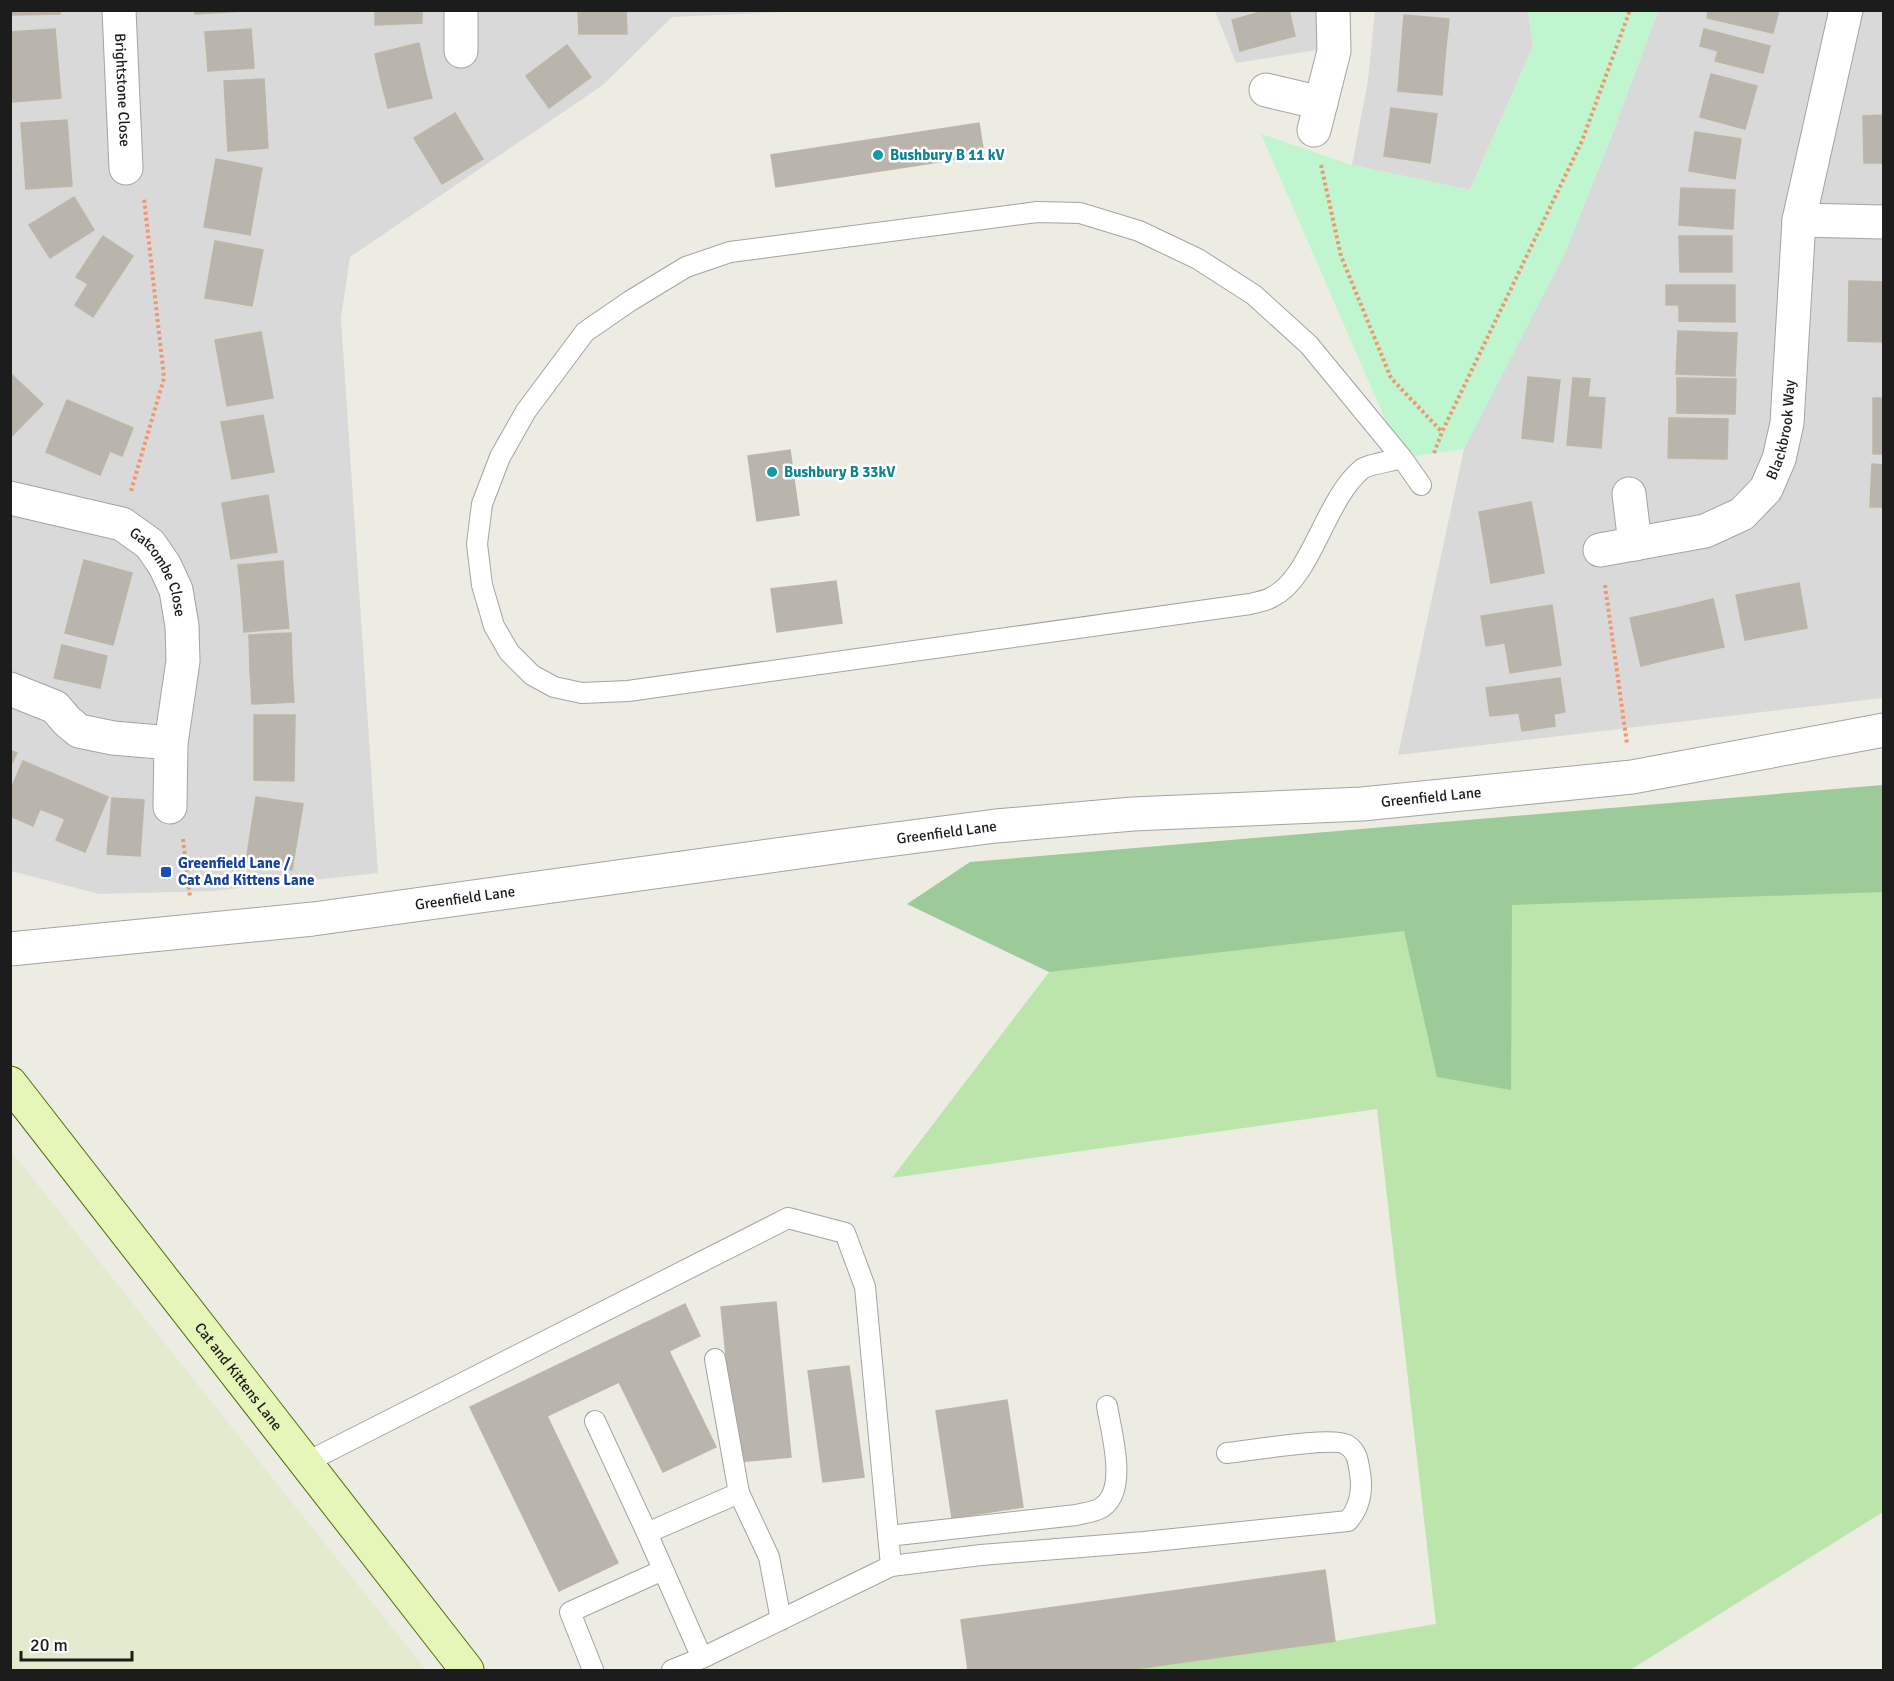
<svg xmlns="http://www.w3.org/2000/svg" width="1894" height="1681" viewBox="0 0 1894 1681" font-family="Signika,sans-serif">
<style>
.residential{fill:#dad9d9}
.farmland{fill:#e3ebce}
.grass{fill:#bbe5aa}
.forest{fill:#9dca99}
.park{fill:#c0f6cf}
.building{fill:#b9b4ac;stroke:#beb5a5;stroke-width:1.5}
.lines{fill:none;stroke-linecap:round;stroke-linejoin:round}
.lane-casing{stroke:#a3a3a3;stroke-width:22}
.street-casing{stroke:#a3a3a3;stroke-width:35}
.secondary-casing{stroke:#4e6c0a;stroke-width:35}
.path{stroke:#f2966e;stroke-width:4;stroke-dasharray:3 3;stroke-linecap:butt}
.lane{stroke:#fff;stroke-width:20}
.street{stroke:#fff;stroke-width:33}
.secondary{stroke:#e6f6b8;stroke-width:33}
.culture-dot{fill:#0f9aa8;stroke:#fff;stroke-width:2}
.transit-dot{fill:#1a4fb4;stroke:#fff;stroke-width:2}
.labels{text-anchor:middle;dominant-baseline:central;stroke-width:5;stroke-linejoin:round;paint-order:stroke}
.street-label{font-size:15px;fill:#1c1c1c;stroke:#fff}
.culture-label{font-size:15px;font-weight:bold;fill:#0d838f;stroke:#fff;text-anchor:start}
.transit-label{font-size:15px;font-weight:bold;fill:#164399;stroke:#fff;text-anchor:start}
</style>
<rect width="100%" height="100%" fill="#edece2"/>
<g class="residential">
<polygon points="10,11 811,11 672,17 603,85 350,257 341,318 378,873 213,891 99,894 11,871"/>
<polygon points="1215,11 1326,11 1323,49 1236,63"/>
<polygon points="1375,11 1528,11 1533,46 1470,190 1352,165 1368,80"/>
<polygon points="1658,11 1883,11 1883,698 1398,755 1464,449 1607,148"/>
</g>
<polygon class="farmland" points="11,1151 426,1670 11,1670"/>
<polygon class="grass" points="1883,796 1883,1512 1630,1670 1127,1670 1335,1641 1436,1624 1377,1109 892,1178 1101,904"/>
<polygon class="forest" points="1883,785 1883,892 1512,905 1511,1090 1437,1077 1404,931 1049,972 907,904 970,862"/>
<polygon class="park" points="1528,11 1658,11 1607,148 1565,253 1464,449 1402,458 1261,134 1352,165 1470,190 1533,46"/>
<g class="building">
<polygon points="10,10 60,10 60,14 10,15"/>
<polygon points="195,10 245,10 245,11 195,14"/>
<polygon points="375,10 422,10 422,23 375,25"/>
<polygon points="578,10 626,10 627,34 579,34"/>
<polygon points="1268,10 1289,10 1295,36 1240,51 1232,20"/>
<polygon points="1708,10 1779,10 1773,33 1707,18"/>
<polygon points="1404,15 1449,19 1445,57 1401,53"/>
<polygon points="55,29 58,63 11,67 10,32"/>
<polygon points="251,29 254,68 208,71 205,32"/>
<polygon points="1704,29 1770,46 1763,73 1715,61 1718,51 1700,46"/>
<polygon points="419,43 425,71 381,81 375,54"/>
<polygon points="567,45 591,77 549,108 526,76"/>
<polygon points="1401,53 1445,57 1442,95 1398,91"/>
<polygon points="58,63 61,98 13,102 11,67"/>
<polygon points="425,71 432,98 388,108 381,81"/>
<polygon points="1711,74 1757,86 1745,129 1700,117"/>
<polygon points="264,79 268,148 228,151 224,81"/>
<polygon points="1391,108 1437,114 1430,163 1384,156"/>
<polygon points="455,113 483,159 442,184 414,138"/>
<polygon points="1884,115 1884,163 1864,163 1863,116"/>
<polygon points="67,120 72,186 26,189 21,123"/>
<polygon points="979,123 984,155 776,187 771,155"/>
<polygon points="1695,132 1741,139 1735,179 1689,171"/>
<polygon points="216,159 262,168 250,235 204,227"/>
<polygon points="1681,188 1735,190 1733,229 1679,225"/>
<polygon points="74,197 94,230 50,258 29,225"/>
<polygon points="103,236 133,256 93,317 75,305 88,284 76,277"/>
<polygon points="1679,236 1732,236 1732,272 1680,272"/>
<polygon points="215,241 263,250 252,306 205,298"/>
<polygon points="1849,281 1884,282 1884,342 1848,341"/>
<polygon points="1666,285 1735,285 1735,322 1679,321 1679,305 1666,305"/>
<polygon points="1678,331 1737,333 1735,376 1676,374"/>
<polygon points="261,332 273,398 227,406 215,340"/>
<polygon points="10,373 43,404 10,438"/>
<polygon points="1528,377 1560,380 1553,442 1522,438"/>
<polygon points="1573,378 1590,379 1588,397 1605,398 1601,448 1567,445"/>
<polygon points="1677,378 1736,379 1735,414 1677,413"/>
<rect x="1873" y="398" width="11" height="56"/>
<polygon points="67,400 133,428 122,456 110,451 100,475 46,452"/>
<polygon points="263,415 274,472 232,479 221,422"/>
<polygon points="1669,418 1728,419 1727,459 1668,458"/>
<polygon points="790,450 799,515 757,521 748,456"/>
<polygon points="1872,464 1884,465 1884,507 1870,507"/>
<polygon points="268,495 277,552 231,559 222,503"/>
<polygon points="1531,502 1538,538 1485,547 1479,512"/>
<polygon points="1538,538 1544,573 1491,583 1485,547"/>
<polygon points="84,560 132,573 113,645 65,633"/>
<polygon points="283,561 285,588 241,592 238,565"/>
<polygon points="836,581 842,623 777,632 771,589"/>
<polygon points="1799,583 1807,628 1745,640 1736,595"/>
<polygon points="285,588 289,628 244,632 241,592"/>
<polygon points="1713,599 1724,647 1682,656 1672,609"/>
<polygon points="1552,605 1561,665 1510,673 1505,643 1486,646 1481,616"/>
<polygon points="1672,609 1682,656 1641,666 1630,618"/>
<polygon points="291,633 292,668 250,670 249,635"/>
<polygon points="62,645 107,656 100,688 54,678"/>
<polygon points="292,668 294,702 252,704 250,670"/>
<polygon points="1560,678 1565,712 1554,714 1555,726 1522,731 1519,713 1490,716 1486,688"/>
<polygon points="254,715 295,715 294,781 254,780"/>
<polygon points="10,750 17,753 10,767"/>
<polygon points="23,761 68,780 53,814 40,809 33,826 10,816 10,791"/>
<polygon points="68,780 108,797 85,852 56,840 65,819 53,814"/>
<polygon points="256,797 303,804 292,870 246,862"/>
<polygon points="112,798 144,800 140,856 107,854"/>
<polygon points="776,1302 791,1457 737,1462 721,1307"/>
<polygon points="685,1304 700,1336 669,1351 716,1447 663,1472 619,1382 547,1416 618,1563 559,1591 470,1407"/>
<polygon points="849,1366 864,1477 823,1482 808,1371"/>
<polygon points="1007,1400 1023,1507 952,1518 936,1411"/>
<polygon points="1325,1570 1335,1641 1127,1670 968,1670 961,1620"/>
</g>
<g class="lines">
<defs>
<g id="lane">
<path d="M1402,458C1393,461 1369,464 1362,469C1325,499 1311,579 1272,597C1266,601 1257,602 1250,604L628,691L582,693L554,687L532,675L509,652L494,626L482,585L477,544L482,504L500,457L526,411L585,332L630,301L686,267L730,252L1037,212L1080,213L1139,231L1198,259L1254,295L1309,345L1402,458L1421,485"/>
<polyline points="715,1359 739,1493"/>
<polyline points="595,1421 647,1533"/>
<polyline points="305,1463 788,1218 845,1233 865,1287 891,1566 702,1658 647,1533 739,1493 769,1557 781,1620"/>
<path d="M888,1536L1076,1515C1084,1513 1093,1512 1099,1509C1130,1494 1111,1432 1107,1406"/>
<path d="M891,1566L981,1555L1144,1542L1348,1521C1360,1507 1363,1491 1360,1473C1358,1462 1358,1452 1347,1445C1334,1436 1248,1451 1227,1453"/>
<polyline points="593,1670 570,1612 663,1570"/>
<polyline points="672,1670 702,1658"/>
</g>
<g id="street">
<path id="s1" d="M119,10L126,168"/>
<polyline points="461,10 461,51"/>
<polyline points="1266,90 1321,103"/>
<polyline points="1314,130 1334,51 1333,10"/>
<polyline points="1799,220 1884,222"/>
<polyline points="1629,494 1635,544"/>
<path id="s2" d="M10,498L122,524L150,544L165,566L176,590L182,626L183,661L171,743L170,807"/>
<path id="s3" d="M1600,550L1705,531L1742,514L1766,489L1779,459L1787,423L1799,220L1846,10"/>
<polyline points="10,689 55,707 67,721 79,731 113,738 171,743"/>
<path id="s4" d="M10,949L313,919L849,845L996,826L1133,814L1362,804L1632,777L1884,730"/>
</g>
<g id="secondary">
<path id="s5" d="M10,1083L467,1670"/>
</g>
</defs>
<use href="#lane" class="lane-casing"/>
<use href="#street" class="street-casing"/>
<use href="#secondary" class="secondary-casing"/>
<g class="path">
<polyline points="1321,165 1341,256 1391,378 1442,432"/>
<polyline points="1434,453 1442,432 1582,141 1630,10"/>
<polyline points="131,491 164,378 144,198"/>
<polyline points="1605,585 1627,744"/>
<polyline points="183,839 190,897"/>
</g>
<use href="#lane" class="lane"/>
<use href="#street" class="street"/>
<use href="#secondary" class="secondary"/>
</g>
<g class="culture-dot">
<circle cx="878" cy="155" r="6"/>
<circle cx="772" cy="472" r="6"/>
</g>
<rect class="transit-dot" x="160" y="866" width="12" height="12" rx="3"/>
<g class="labels">
<g class="street-label">
<text stroke="none"><textPath href="#s1" startOffset="80">Brightstone Close</textPath></text>
<text stroke="none"><textPath href="#s3" startOffset="244">Blackbrook Way</textPath></text>
<text stroke="none"><textPath href="#s2" startOffset="178">Gatcombe Close</textPath></text>
<text stroke="none"><textPath href="#s4" startOffset="1430">Greenfield Lane</textPath></text>
<text stroke="none"><textPath href="#s4" startOffset="944">Greenfield Lane</textPath></text>
<text stroke="none"><textPath href="#s4" startOffset="458">Greenfield Lane</textPath></text>
<text stroke="none"><textPath href="#s5" startOffset="372">Cat and Kittens Lane</textPath></text>
</g>
<g class="culture-label">
<text x="890" y="155">Bushbury B 11 kV</text>
<text x="784" y="472">Bushbury B 33kV</text>
</g>
<g class="transit-label">
<text x="178" y="863">Greenfield Lane /<tspan x="178" dy="17">Cat And Kittens Lane</tspan></text>
</g>
</g>
<rect width="1894" height="1681" fill="none" stroke="#1c1c1c" stroke-width="24"/>
<path d="M21 1651v9h111v-9" fill="none" stroke="#1c1c1c" stroke-width="3"/>
<text x="30" y="1651" font-size="18" fill="#1c1c1c" stroke="#ffffff" stroke-width="4.5" paint-order="stroke">20 m</text>
</svg>
